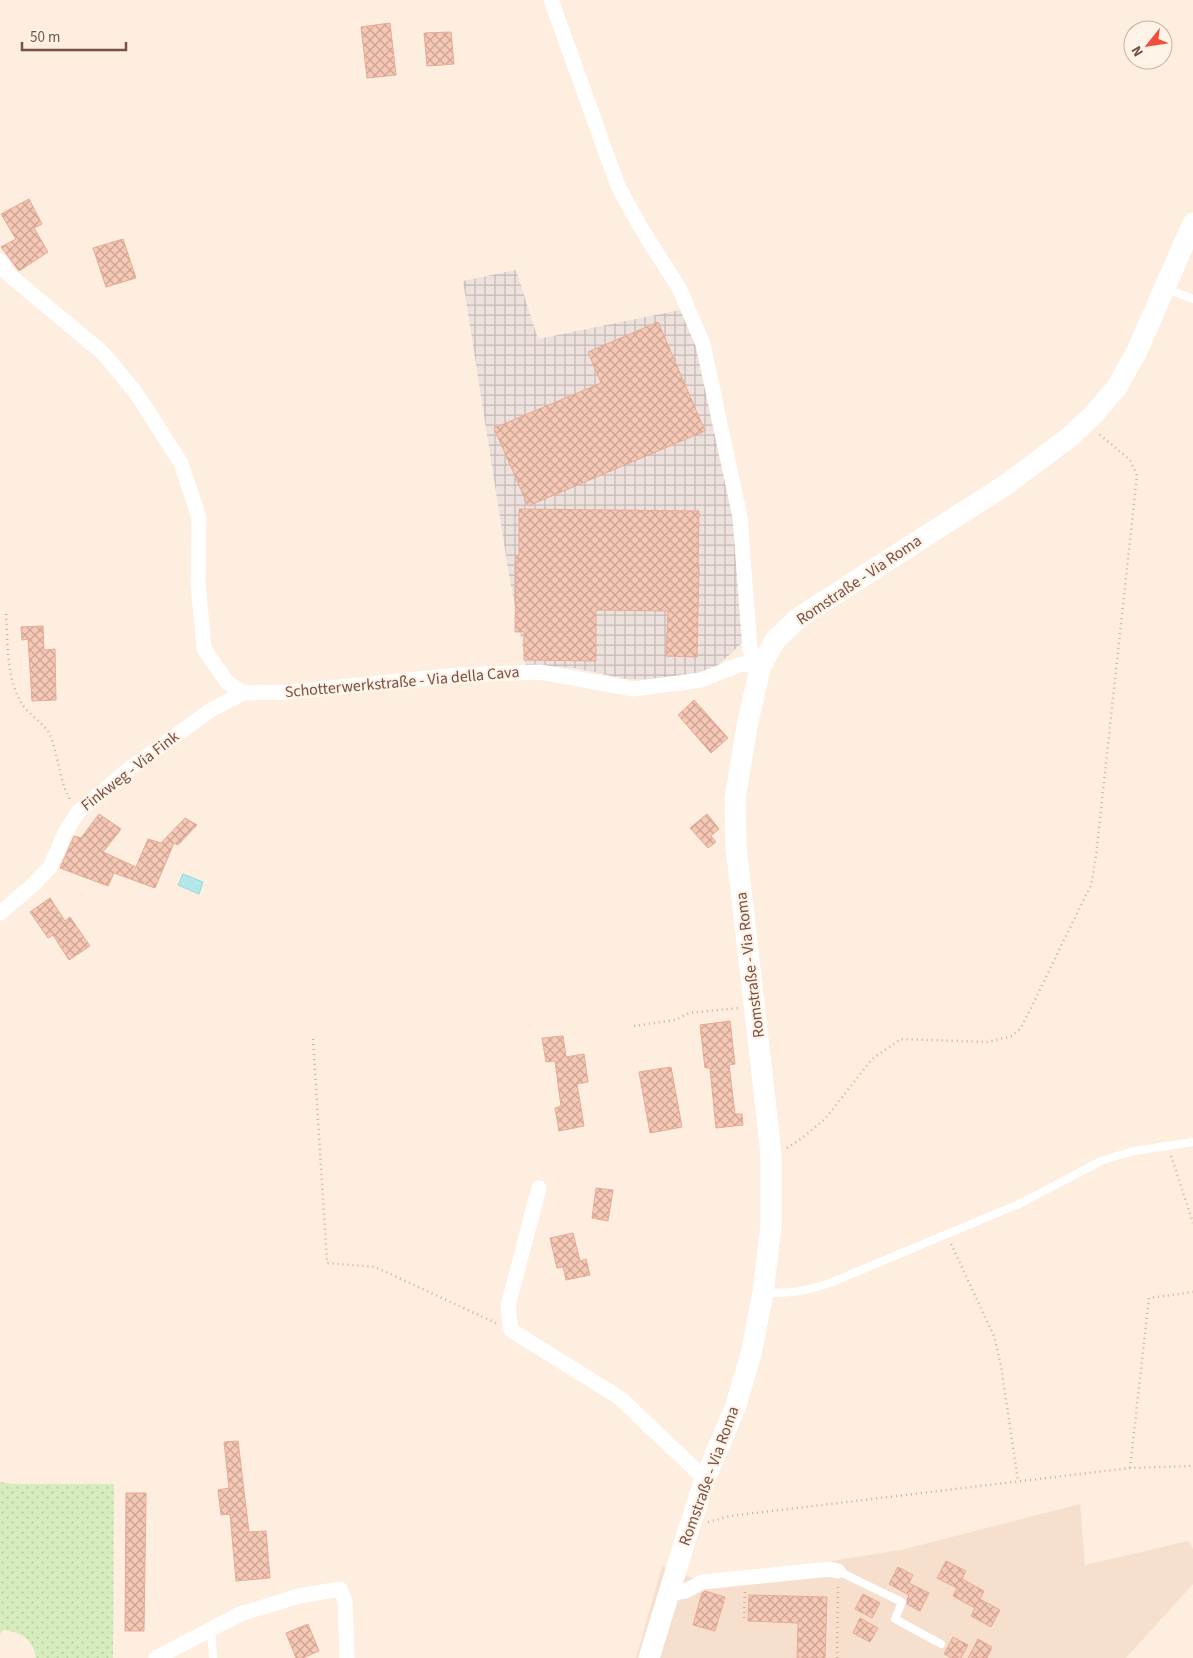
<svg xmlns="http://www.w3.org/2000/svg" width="1193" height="1658" viewBox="0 0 1193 1658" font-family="'Source Sans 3',sans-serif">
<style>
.residential{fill:#f6dfcd}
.industrial{fill:url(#industrial-grid)}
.grass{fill:url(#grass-dots)}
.water{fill:#b3e7e9;stroke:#98d9db}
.building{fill:url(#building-cross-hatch);stroke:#e9aa94}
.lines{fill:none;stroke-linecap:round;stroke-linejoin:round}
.path{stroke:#daaa98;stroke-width:2.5;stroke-dasharray:1 4;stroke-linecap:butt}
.lane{stroke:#fff;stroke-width:8}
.street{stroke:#fff;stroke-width:15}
.secondary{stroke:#fff;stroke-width:21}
.labels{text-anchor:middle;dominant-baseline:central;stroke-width:4.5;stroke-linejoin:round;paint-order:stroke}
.street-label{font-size:16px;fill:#765145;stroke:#fff3e7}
</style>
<defs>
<pattern id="industrial-grid" width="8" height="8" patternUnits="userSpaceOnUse" patternTransform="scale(1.25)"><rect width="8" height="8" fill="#ece1dc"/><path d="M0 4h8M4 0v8" fill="none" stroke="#c4b9b4"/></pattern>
<pattern id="grass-dots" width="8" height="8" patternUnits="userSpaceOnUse" patternTransform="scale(1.25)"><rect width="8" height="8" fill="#d6ecbd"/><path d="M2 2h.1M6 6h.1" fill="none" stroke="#bbcca4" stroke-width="1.8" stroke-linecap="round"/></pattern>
<pattern id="building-cross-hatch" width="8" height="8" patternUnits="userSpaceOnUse" patternTransform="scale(1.25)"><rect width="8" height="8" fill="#f5c7b5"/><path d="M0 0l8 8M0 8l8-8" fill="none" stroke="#cba495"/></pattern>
</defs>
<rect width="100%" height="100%" fill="#feeedf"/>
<polygon class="residential" points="1080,1504 1085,1565 1188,1541 1193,1549 1193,1584 1126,1658 636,1658 662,1566 703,1582 905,1549"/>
<polygon class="industrial" points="516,270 538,339 685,309 701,347 735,509 743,642 712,671 660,680 626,679 574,668 526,665 508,569 463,281"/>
<path class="grass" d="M0,1482L13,1484H114L113,1658H36C33,1639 21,1632 3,1630L0,1634Z"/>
<polygon class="water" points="183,874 203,882 199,894 178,885"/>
<g class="building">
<polygon points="390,23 396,75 367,78 361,27"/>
<polygon points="451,32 454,64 427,66 424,33"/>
<polygon points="29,199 42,224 34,228 48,252 19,271 1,247 16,239 1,214"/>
<polygon points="123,239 136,278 106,287 93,248"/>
<polygon points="658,322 705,431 528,506 494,428 601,383 588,352"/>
<polygon points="519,509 699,511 698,567 699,567 697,657 666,656 668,611 596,610 596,661 524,660 524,632 515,632 516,556 519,556"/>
<polygon points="43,626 44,650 55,649 56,700 32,701 28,639 22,640 21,627"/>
<polygon points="694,700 728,738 711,753 678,715"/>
<polygon points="99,814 121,829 103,852 136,867 148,839 161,843 185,818 197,825 178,845 174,843 155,888 114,873 108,886 60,868 74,836 81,838"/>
<polygon points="707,814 719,829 711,836 716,842 708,848 690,828"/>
<polygon points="50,898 65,921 70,917 90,946 69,960 53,935 48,938 30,912"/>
<polygon points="730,1021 735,1064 729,1065 735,1114 742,1114 743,1125 716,1128 710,1068 705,1068 700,1025"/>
<polygon points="563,1036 566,1057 584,1054 588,1082 577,1084 584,1126 559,1131 555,1108 561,1106 555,1061 546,1062 542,1038"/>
<polygon points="671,1067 682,1127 650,1133 639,1072"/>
<polygon points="596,1188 613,1190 608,1221 592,1218"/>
<polygon points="573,1233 580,1261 586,1259 590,1275 566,1280 563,1267 557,1268 550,1238"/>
<polygon points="238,1441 249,1532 266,1531 270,1578 236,1581 230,1514 221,1515 218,1490 229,1488 224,1442"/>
<polygon points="126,1493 146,1493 144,1631 125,1631"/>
<polygon points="946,1561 966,1571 962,1579 984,1591 980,1599 1000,1610 991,1627 971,1616 975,1608 953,1596 957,1588 937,1578"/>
<polygon points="898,1567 913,1575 909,1583 929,1593 920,1611 907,1604 907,1600 909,1595 889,1584"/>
<polygon points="705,1591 725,1597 715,1631 693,1625 702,1593"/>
<polygon points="863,1594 880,1603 872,1618 855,1609"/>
<polygon points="749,1595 827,1597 825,1658 797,1658 798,1623 748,1621"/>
<polygon points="860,1618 878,1628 870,1642 853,1633"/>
<polygon points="308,1624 319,1651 303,1658 296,1658 286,1633"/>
<polygon points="953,1637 968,1645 961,1658 952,1658 944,1654"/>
<polygon points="978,1639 992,1647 987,1658 968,1658"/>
</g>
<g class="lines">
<g class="path">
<path d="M6,614C8,644 6,678 22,704C29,715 44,723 50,735C59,757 59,781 71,801"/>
<polyline points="634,1026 675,1020 689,1013 739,1008"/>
<polyline points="313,1039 327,1263 375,1267 496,1323"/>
<polyline points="787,1148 802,1138 825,1119 872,1059 901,1039 987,1042 1012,1036 1021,1028 1091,885 1096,856 1137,475 1130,460 1099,434"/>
<polyline points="1171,1156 1193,1223"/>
<polyline points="951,1244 994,1336 1001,1366 1018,1481"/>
<polyline points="1130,1468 1149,1298 1193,1292"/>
<polyline points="708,1522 730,1516 1130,1468 1193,1466"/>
<polyline points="744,1618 745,1592"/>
<polyline points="837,1658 838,1585"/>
</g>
<g class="lane">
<polyline points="1167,289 1193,299"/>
<path d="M765,1293C794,1293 808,1291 835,1281L1021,1203L1103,1160L1134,1151L1193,1142"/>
<polyline points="838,1571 902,1602 895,1619 941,1644"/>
<polyline points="211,1630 213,1658"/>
</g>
<g class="street">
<polyline points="0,261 8,274 103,353 136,393 181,463 199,518 198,583 204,649 227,682 243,693 290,692 458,675 540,672 633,689 701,680 741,664 761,665 750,650 740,517 703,344 679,288 641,228 618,186 551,0"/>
<polyline points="0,913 33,885 50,867 65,833 78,812 129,769 211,710 243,693"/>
<polyline points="539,1188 508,1306 511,1330 620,1398 705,1479"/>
<polyline points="668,1594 685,1591 703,1582 830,1569 838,1571"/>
<polyline points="156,1658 240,1614 299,1596 340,1589 345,1601 347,1658"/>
</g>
<polyline class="secondary" points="649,1658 690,1525 705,1479 735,1408 751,1354 763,1293 771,1226 771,1153 736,846 735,799 748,721 761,665 776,639 801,616 1007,484 1071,436 1095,413 1117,387 1137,351 1193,223"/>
</g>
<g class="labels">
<g class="street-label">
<text transform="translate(859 580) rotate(-34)">Romstraße - Via Roma</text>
<text transform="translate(402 682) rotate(-5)">Schotterwerkstraße - Via della Cava</text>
<text transform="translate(130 771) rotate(-38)">Finkweg - Via Fink</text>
<text transform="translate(750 965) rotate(-97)">Romstraße - Via Roma</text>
<text transform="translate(709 1476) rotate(-70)">Romstraße - Via Roma</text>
</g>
</g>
<g transform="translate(1148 45) rotate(240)"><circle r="24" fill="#fff3e7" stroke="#c8b2a6"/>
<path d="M0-4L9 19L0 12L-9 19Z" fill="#f24d3a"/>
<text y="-8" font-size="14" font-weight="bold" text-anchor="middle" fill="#765145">N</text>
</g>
<path d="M22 42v8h104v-8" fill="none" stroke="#765145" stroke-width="2.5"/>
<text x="30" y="42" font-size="15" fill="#765145" stroke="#fff3e7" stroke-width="4" paint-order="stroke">50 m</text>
</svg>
